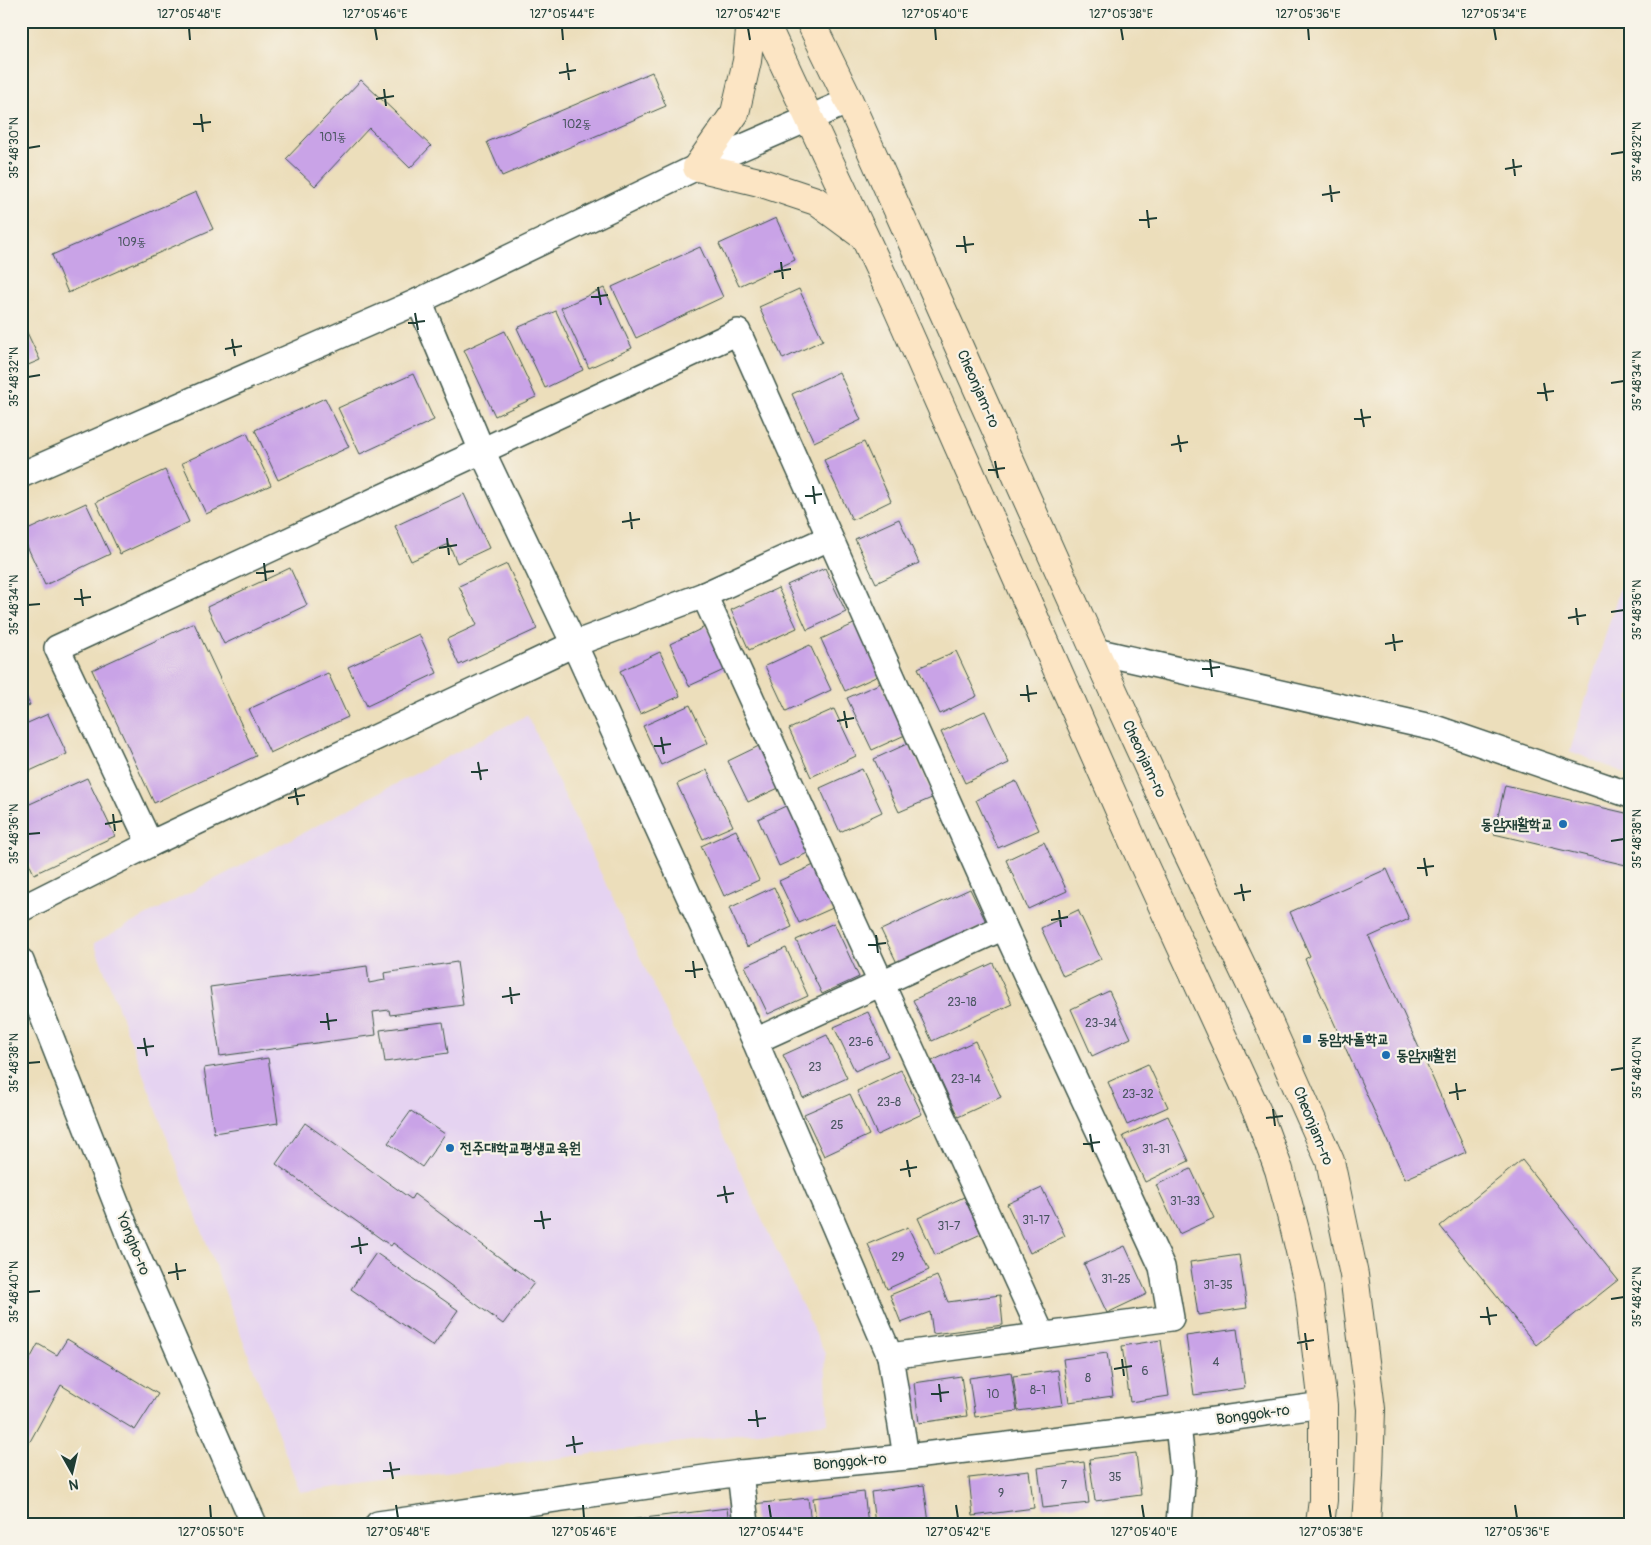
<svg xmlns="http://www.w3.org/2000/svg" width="1651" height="1545" viewBox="0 0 1651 1545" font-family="Pangolin,'Poor Story',sans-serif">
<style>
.built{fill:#e5d3f1}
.building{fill:#c9a3e7}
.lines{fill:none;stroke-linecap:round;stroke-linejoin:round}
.street-casing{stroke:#3e5548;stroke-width:28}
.secondary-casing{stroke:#3e5548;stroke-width:30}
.street{stroke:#fff;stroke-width:25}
.secondary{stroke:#fce5c4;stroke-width:28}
.ticks{fill:none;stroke:#1f3d34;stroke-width:2}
.poi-dot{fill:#1f6fb2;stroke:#f7f3e8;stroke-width:2}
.labels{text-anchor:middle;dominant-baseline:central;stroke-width:4.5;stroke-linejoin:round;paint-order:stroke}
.number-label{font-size:12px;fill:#4a5661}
.street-label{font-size:15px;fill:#1f3d34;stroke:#f7f3e8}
.poi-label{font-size:15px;font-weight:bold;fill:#1f3d34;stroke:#f7f3e8;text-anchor:start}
.neatline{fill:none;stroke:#1f3d34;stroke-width:2}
.ticks-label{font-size:12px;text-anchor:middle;fill:#1f3d34}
</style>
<rect width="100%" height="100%" fill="#f7f3e8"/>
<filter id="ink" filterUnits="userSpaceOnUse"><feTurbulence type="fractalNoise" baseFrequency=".02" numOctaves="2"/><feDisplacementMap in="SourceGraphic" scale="10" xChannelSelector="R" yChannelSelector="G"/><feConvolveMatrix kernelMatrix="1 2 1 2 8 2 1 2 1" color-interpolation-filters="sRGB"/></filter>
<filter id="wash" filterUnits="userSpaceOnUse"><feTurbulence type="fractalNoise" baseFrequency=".0096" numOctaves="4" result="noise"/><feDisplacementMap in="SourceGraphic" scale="20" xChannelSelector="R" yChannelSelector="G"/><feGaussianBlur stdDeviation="1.12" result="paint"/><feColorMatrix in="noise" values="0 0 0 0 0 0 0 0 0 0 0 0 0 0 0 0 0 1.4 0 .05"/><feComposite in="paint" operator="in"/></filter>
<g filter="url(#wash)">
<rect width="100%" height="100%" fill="#ecdebb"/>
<g class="built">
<polygon points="1630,555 1630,775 1570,751"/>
<polygon points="527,715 825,1354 828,1423 300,1492 94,943"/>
</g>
<g id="blocks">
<g class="building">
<polygon points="652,72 666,106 502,176 487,142"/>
<polygon points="361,80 431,146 410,168 369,128 315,186 286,159"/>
<polygon points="196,192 213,229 68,293 52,255"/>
<polygon points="776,218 795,260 739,286 719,244"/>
<polygon points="700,247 723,297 636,338 612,287"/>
<polygon points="604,288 632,348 589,368 561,308"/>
<polygon points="799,289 823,340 783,359 759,307"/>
<polygon points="556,311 583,370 545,388 517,328"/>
<polygon points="23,324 40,360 21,368 21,325"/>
<polygon points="505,331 536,397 495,416 464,350"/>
<polygon points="839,372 861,420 814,442 792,394"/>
<polygon points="413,374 434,420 360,454 338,408"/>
<polygon points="325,398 349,447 278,480 255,430"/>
<polygon points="247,433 271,485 206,514 182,463"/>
<polygon points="864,442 891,501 852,520 824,460"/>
<polygon points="165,470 189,522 120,554 96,502"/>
<polygon points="464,494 489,548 457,563 449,544 411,561 395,526"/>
<polygon points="86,503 110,554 45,585 21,533"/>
<polygon points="899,519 919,563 876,583 855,539"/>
<polygon points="507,564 537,629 459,665 447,639 477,625 459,586"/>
<polygon points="290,568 307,605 224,644 207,607"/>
<polygon points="825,568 846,612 807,630 787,585"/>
<polygon points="778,588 797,628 749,650 731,610"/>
<polygon points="194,623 256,756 154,803 92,670"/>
<polygon points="856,623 880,675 845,691 821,639"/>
<polygon points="707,626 726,669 689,686 670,644"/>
<polygon points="419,634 437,673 367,706 348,667"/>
<polygon points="810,645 831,690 786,711 765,666"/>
<polygon points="956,651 977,696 940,714 918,668"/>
<polygon points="660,652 680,696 640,714 620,671"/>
<polygon points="328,673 348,717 270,753 249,709"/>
<polygon points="881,683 905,735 872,750 847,698"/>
<polygon points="21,686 30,705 21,709"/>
<polygon points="690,705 708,743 661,765 643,726"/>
<polygon points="834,709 856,756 811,777 789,729"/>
<polygon points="985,711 1009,763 965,783 941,732"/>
<polygon points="48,714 67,754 21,775 21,726"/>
<polygon points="909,743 934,797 899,812 874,759"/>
<polygon points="763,744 783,786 748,802 728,761"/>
<polygon points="862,769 882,812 840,832 820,788"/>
<polygon points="707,770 733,826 703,839 677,784"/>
<polygon points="87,778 115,836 34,874 21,846 21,808"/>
<polygon points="1016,781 1039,830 998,848 976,800"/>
<polygon points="1505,785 1630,814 1630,866 1494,834"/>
<polygon points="790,804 812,851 779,866 758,819"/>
<polygon points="736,830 759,880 724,896 701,846"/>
<polygon points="1044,842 1067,891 1028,909 1006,860"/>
<polygon points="816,864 835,907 799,923 779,881"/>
<polygon points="1387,869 1409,919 1369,937 1466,1152 1405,1179 1305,959 1310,956 1290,912"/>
<polygon points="774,887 792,927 747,947 729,908"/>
<polygon points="970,889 987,924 898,965 881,930"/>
<polygon points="1078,910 1101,959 1063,976 1041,928"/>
<polygon points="834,923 859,977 822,994 796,940"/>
<polygon points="786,948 808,996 768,1014 745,966"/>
<polygon points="457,962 463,1005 390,1015 389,1010 373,1012 376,1035 220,1056 210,987 367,966 369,983 385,980 384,973"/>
<polygon points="993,963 1012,1004 932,1041 913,1000"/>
<polygon points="1109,991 1131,1038 1092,1056 1071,1009"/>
<polygon points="868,1012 888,1056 855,1071 834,1027"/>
<polygon points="443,1022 448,1053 385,1062 380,1030"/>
<polygon points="827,1035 847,1078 803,1098 783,1055"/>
<polygon points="975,1041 1001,1097 958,1117 932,1061"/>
<polygon points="268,1058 278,1123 214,1133 204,1068"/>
<polygon points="1148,1064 1168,1107 1127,1125 1108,1082"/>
<polygon points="901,1070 922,1114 877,1135 857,1091"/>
<polygon points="850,1094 869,1135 824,1156 804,1114"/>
<polygon points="411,1111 445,1134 422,1167 388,1143"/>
<polygon points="1168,1116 1189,1161 1145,1182 1123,1136"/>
<polygon points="305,1123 411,1199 414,1194 534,1283 503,1324 393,1243 391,1246 276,1164"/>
<polygon points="1522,1160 1618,1280 1536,1345 1440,1226"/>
<polygon points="1191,1169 1214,1218 1179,1234 1156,1185"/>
<polygon points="1042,1188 1065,1236 1030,1253 1007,1204"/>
<polygon points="964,1197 981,1234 935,1255 918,1218"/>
<polygon points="908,1227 929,1270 887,1289 868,1244"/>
<polygon points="1125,1246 1147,1294 1107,1313 1084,1264"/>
<polygon points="376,1253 458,1310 433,1346 351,1289"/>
<polygon points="1239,1255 1247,1308 1198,1315 1190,1262"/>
<polygon points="937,1276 948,1302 1000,1295 1003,1325 933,1334 930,1312 901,1323 890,1295"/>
<polygon points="1237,1329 1245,1388 1194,1395 1186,1336"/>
<polygon points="67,1339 158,1394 135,1430 61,1385 21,1458 21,1376 38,1344 57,1355"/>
<polygon points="1161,1340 1169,1396 1130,1402 1122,1346"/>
<polygon points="1107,1353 1113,1396 1069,1402 1063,1359"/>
<polygon points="1058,1370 1063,1405 1018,1411 1013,1376"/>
<polygon points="1011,1372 1017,1411 975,1417 969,1378"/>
<polygon points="961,1376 967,1416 919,1423 914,1383"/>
<polygon points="1136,1453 1141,1495 1095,1501 1089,1459"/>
<polygon points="1084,1462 1089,1503 1043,1508 1038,1468"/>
<polygon points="1029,1471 1034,1508 973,1516 969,1478"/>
<polygon points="924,1485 929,1523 875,1524 871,1492"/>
<polygon points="864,1492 868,1524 817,1524 813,1498"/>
<polygon points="808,1498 811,1524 755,1524 753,1504"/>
<polygon points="727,1508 729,1524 628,1524 628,1520"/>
</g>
</g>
</g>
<g filter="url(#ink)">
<use href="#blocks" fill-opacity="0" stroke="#3e5548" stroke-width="1"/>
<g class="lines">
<defs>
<g id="street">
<polyline points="419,301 482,451 574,644 755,1041 890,1356 906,1457"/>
<polyline points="21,475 419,301 697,167 849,101"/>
<polyline points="704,595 1042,1335"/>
<polyline points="1095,651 1435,728 1630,795"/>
<polyline points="150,844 57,648 738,332 1004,927 1162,1267 1171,1318 890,1356"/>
<polyline points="21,909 150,844 574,644 704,595 829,538"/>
<polyline points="21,961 133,1246 254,1524"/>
<polyline points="755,1041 1004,927"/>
<polyline points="1178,1425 1183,1471 1179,1524"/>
<polyline points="740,1473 746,1524"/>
<polyline points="378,1524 740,1473 906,1457 1178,1425 1323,1405"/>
</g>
<g id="secondary">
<polyline points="751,21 747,61 735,113 697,167 759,182 816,201 862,235"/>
<polyline points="764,21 893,298 1141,859 1259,1116 1279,1170 1295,1230 1309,1289 1323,1405 1323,1500 1320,1524"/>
<polyline points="810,21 849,101 1095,651 1183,843 1267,1019 1330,1161 1354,1275 1371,1409 1369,1475 1366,1524"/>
</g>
</defs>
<use href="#street" class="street-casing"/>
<use href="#secondary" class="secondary-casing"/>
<use href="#street" class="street"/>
<use href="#secondary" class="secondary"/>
</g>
</g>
<path class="ticks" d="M189,28L190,40M375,28L377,40M562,28L563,40M748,28L750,40M935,28L936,40M1121,28L1123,40M1308,28L1309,40M1494,28L1496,40M567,63L569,80M559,73L576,70M384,89L386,106M376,99L394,96M201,114L203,132M193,124L211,122M28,148L40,146M1611,154L1624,152M1513,159L1515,176M1505,169L1522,166M1330,185L1332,202M1322,195L1340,192M1147,210L1149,228M1139,220L1157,218M964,236L966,253M956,246L974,244M781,262L783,279M774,272L791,269M598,287L601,305M591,297L608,295M415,313L418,330M408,323L425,321M232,339L235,356M225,349L242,346M28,377L40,375M1544,383L1547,401M1611,383L1624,381M1537,393L1554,391M1361,409L1364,427M1354,419L1371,417M1178,435L1181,452M1171,445L1188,442M995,461L998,478M988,470L1005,468M813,486L815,504M805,496L822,494M630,512L632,529M622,522L640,519M447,538L449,555M439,548L457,545M264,563L266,581M256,573L274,571M81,589L83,606M74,599L91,597M28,605L40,604M1576,608L1578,625M1611,612L1624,610M1568,618L1586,615M1393,634L1395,651M1385,644L1403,641M1210,659L1212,677M1202,669L1220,667M1027,685L1029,702M1020,695L1037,693M844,711L847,728M837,721L854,718M661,737L664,754M654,746L671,744M478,762L481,780M471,772L488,770M295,788L298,805M288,798L305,795M113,814L115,831M105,824L122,821M28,834L40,833M1611,841L1624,839M1424,858L1427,876M1417,868L1434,866M1241,884L1244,901M1234,894L1251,891M1059,910L1061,927M1051,920L1068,917M876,935L878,953M868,945L886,943M693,961L695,978M685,971L703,969M510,987L512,1004M502,997L520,994M327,1013L329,1030M320,1022L337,1020M144,1038L147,1056M137,1048L154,1046M28,1063L40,1062M1611,1070L1624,1068M1456,1083L1458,1100M1449,1093L1466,1090M1273,1109L1275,1126M1266,1118L1283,1116M1090,1134L1093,1152M1083,1144L1100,1142M907,1160L910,1177M900,1170L917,1167M724,1186L727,1203M717,1196L734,1193M541,1211L544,1229M534,1221L551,1219M359,1237L361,1254M351,1247L368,1244M176,1263L178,1280M168,1273L186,1270M28,1292L40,1291M1611,1299L1624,1297M1487,1307L1490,1325M1480,1317L1497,1315M1305,1333L1307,1350M1297,1343L1314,1340M1122,1359L1124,1376M1114,1369L1132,1366M939,1384L941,1402M931,1394L949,1392M756,1410L758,1427M748,1420L766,1418M573,1436L575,1453M566,1446L583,1443M390,1462L393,1479M383,1471L400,1469M210,1505L211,1518M396,1505L398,1518M583,1505L584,1518M769,1505L771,1518M956,1505L958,1518M1142,1505L1144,1518M1329,1505L1331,1518M1515,1505L1517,1518"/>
<g class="poi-dot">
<circle cx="1563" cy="824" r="5"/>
<rect x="1302" y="1034" width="10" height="10" rx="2.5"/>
<circle cx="1386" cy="1055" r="5"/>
<circle cx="450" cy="1148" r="5"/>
</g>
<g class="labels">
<g class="number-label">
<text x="577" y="124">102동</text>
<text x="333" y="137">101동</text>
<text x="132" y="242">109동</text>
<text x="962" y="1002">23-18</text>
<text x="1101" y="1023">23-34</text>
<text x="861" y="1042">23-6</text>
<text x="815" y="1067">23</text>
<text x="966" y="1079">23-14</text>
<text x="1138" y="1094">23-32</text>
<text x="889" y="1102">23-8</text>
<text x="837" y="1125">25</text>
<text x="1156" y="1149">31-31</text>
<text x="1185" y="1201">31-33</text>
<text x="1036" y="1220">31-17</text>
<text x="949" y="1226">31-7</text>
<text x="898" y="1257">29</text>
<text x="1116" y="1279">31-25</text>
<text x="1218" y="1285">31-35</text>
<text x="1216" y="1362">4</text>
<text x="1145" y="1371">6</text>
<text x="1088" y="1378">8</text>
<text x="1038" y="1390">8-1</text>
<text x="993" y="1394">10</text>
<text x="1115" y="1477">35</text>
<text x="1064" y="1485">7</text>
<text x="1001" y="1493">9</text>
</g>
<g class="street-label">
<text transform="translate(978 389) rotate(66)">Cheonjam-ro</text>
<text transform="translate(1144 759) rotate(65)">Cheonjam-ro</text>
<text transform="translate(1313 1126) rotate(68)">Cheonjam-ro</text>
<text transform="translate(133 1244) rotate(68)">Yongho-ro</text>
<text transform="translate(1253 1415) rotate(-8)">Bonggok-ro</text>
<text transform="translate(850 1462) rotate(-5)">Bonggok-ro</text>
</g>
<g class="poi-label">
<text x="1553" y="824" text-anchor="end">동암재활학교</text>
<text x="1317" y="1039">동암차돌학교</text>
<text x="1396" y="1055">동암재활원</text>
<text x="460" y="1148">전주대학교평생교육원</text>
</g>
</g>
<rect width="1651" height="1545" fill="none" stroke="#f7f3e8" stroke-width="55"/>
<g transform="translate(72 1472) rotate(172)" stroke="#f7f3e8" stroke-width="4" paint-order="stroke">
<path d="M0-4L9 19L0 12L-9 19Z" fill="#1f3d34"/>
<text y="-8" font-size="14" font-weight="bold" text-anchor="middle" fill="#1f3d34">N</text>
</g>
<rect x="28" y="28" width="1596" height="1490" class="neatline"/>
<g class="ticks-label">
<text x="189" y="18">127°05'48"E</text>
<text x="375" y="18">127°05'46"E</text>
<text x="562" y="18">127°05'44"E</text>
<text x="748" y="18">127°05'42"E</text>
<text x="935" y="18">127°05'40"E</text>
<text x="1121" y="18">127°05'38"E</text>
<text x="1308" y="18">127°05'36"E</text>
<text x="1494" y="18">127°05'34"E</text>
<text transform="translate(14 148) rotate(-90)" y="4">35°48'30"N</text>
<text transform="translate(1637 152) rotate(-90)" y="4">35°48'32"N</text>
<text transform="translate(14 377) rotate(-90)" y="4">35°48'32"N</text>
<text transform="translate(1637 381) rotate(-90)" y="4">35°48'34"N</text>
<text transform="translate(14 605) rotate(-90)" y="4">35°48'34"N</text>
<text transform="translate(1637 610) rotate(-90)" y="4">35°48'36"N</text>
<text transform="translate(14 834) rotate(-90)" y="4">35°48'36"N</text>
<text transform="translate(1637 839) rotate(-90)" y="4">35°48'38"N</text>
<text transform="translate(14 1063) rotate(-90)" y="4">35°48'38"N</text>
<text transform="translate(1637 1068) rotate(-90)" y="4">35°48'40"N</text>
<text transform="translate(14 1292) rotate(-90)" y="4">35°48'40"N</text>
<text transform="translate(1637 1297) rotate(-90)" y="4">35°48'42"N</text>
<text x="211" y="1536">127°05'50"E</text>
<text x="398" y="1536">127°05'48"E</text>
<text x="584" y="1536">127°05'46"E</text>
<text x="771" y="1536">127°05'44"E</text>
<text x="958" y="1536">127°05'42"E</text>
<text x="1144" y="1536">127°05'40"E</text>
<text x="1331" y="1536">127°05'38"E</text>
<text x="1517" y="1536">127°05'36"E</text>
</g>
</svg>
